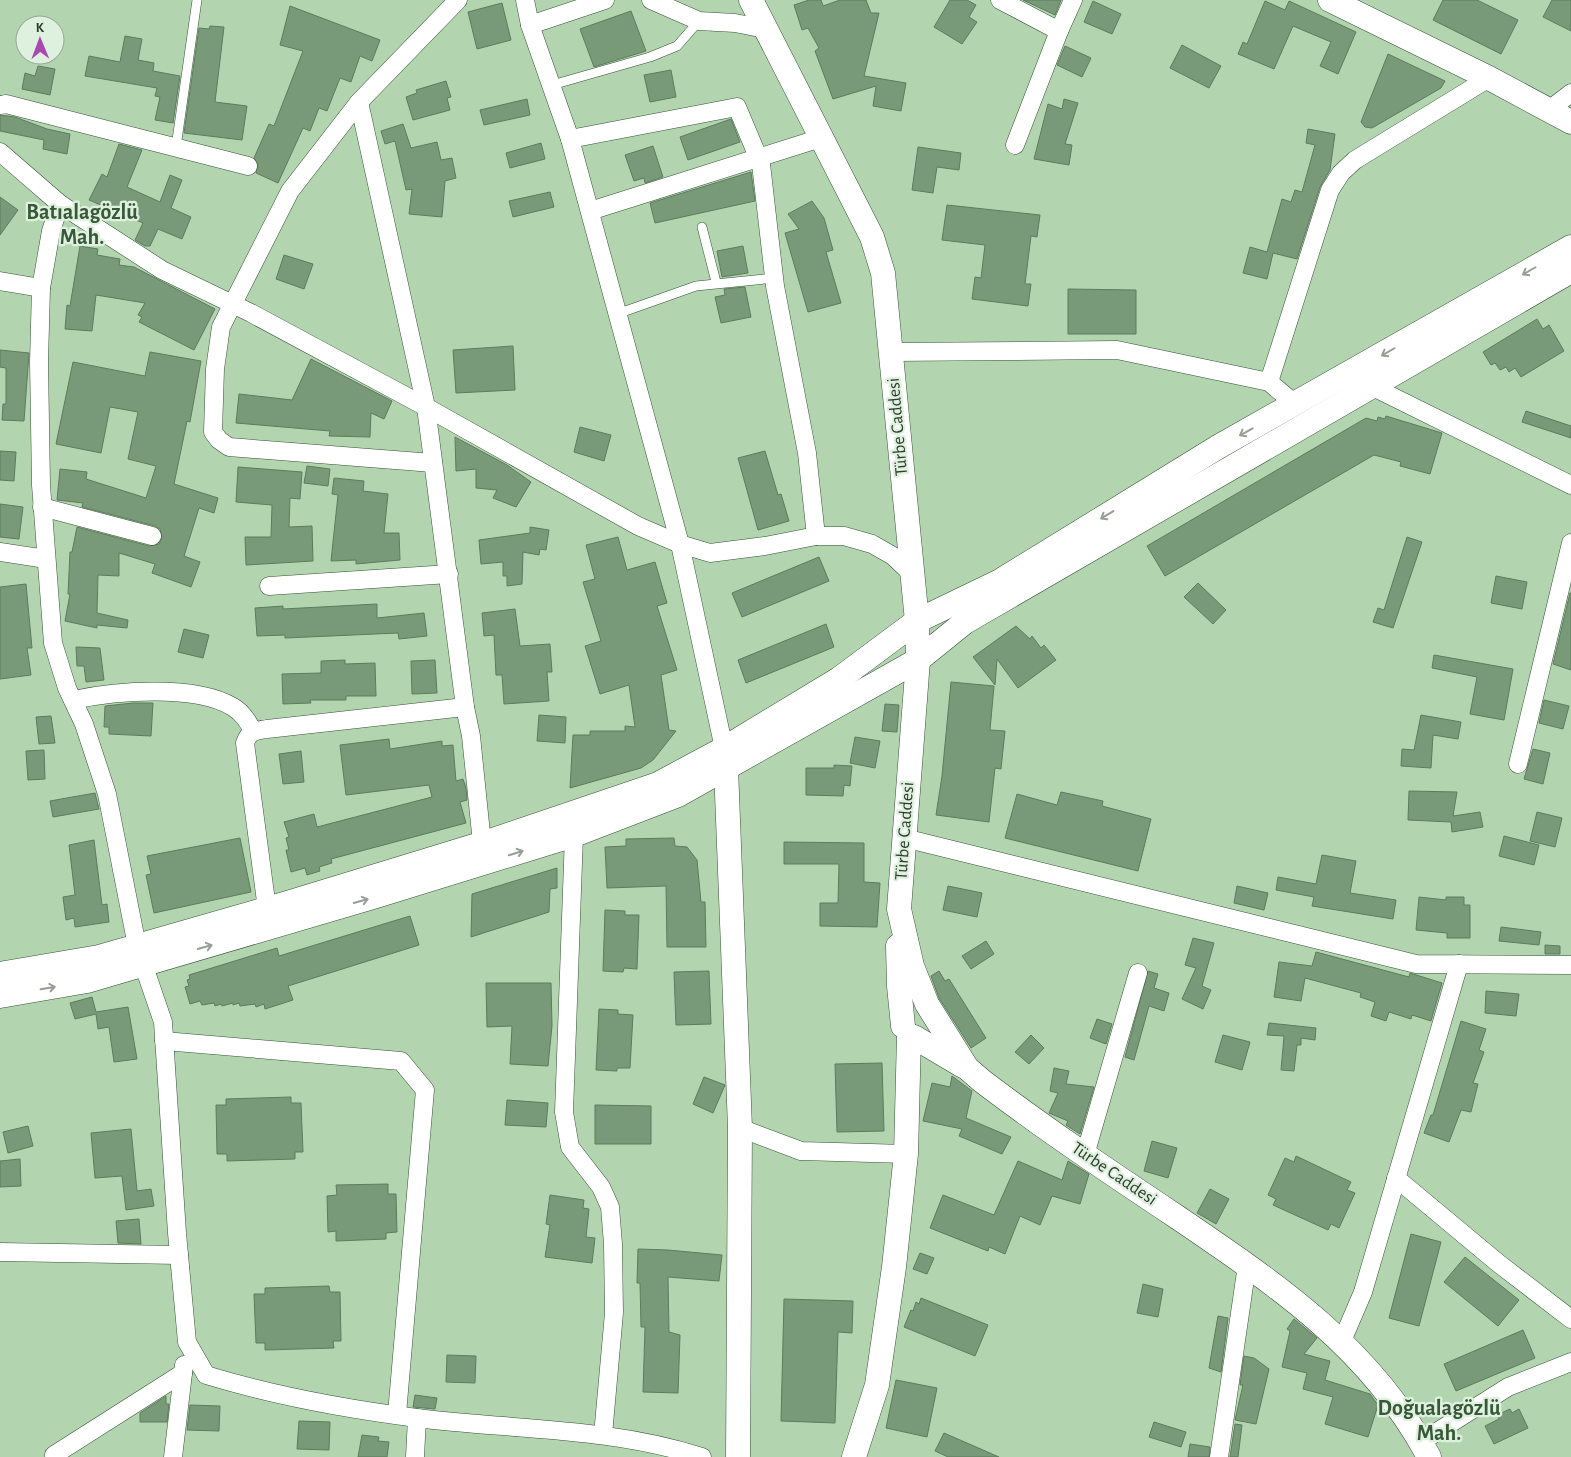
<svg xmlns="http://www.w3.org/2000/svg" width="1571" height="1457" viewBox="0 0 1571 1457" font-family="'Alegreya Sans',sans-serif">
<style>
.building{fill:#799a78;stroke:#5c7c5b}
.lines{fill:none;stroke-linecap:round;stroke-linejoin:round}
.lane-casing{stroke:#345334;stroke-width:10}
.street-casing{stroke:#345334;stroke-width:19}
.secondary-casing{stroke:#345334;stroke-width:25}
.lane{stroke:#fff;stroke-width:9}
.street{stroke:#fff;stroke-width:18}
.secondary{stroke:#fff;stroke-width:24}
.oneway{stroke:#969e96}
.labels{text-anchor:middle;dominant-baseline:central;stroke-width:4.5;stroke-linejoin:round;paint-order:stroke}
.street-label{font-size:18px;fill:#2e3c2d;stroke:#def0de}
.district-label{font-size:22px;font-weight:bold;fill:#395839;stroke:#def0de}
</style>
<rect width="100%" height="100%" fill="#b2d5b0"/>
<g class="building">
<polygon points="809,0 821,0 823,6 840,0 866,0 871,13 879,13 864,76 906,83 901,111 873,106 876,86 833,99 815,51 819,48 808,28 802,30 794,5"/>
<polygon points="950,0 967,0 976,5 969,17 977,22 962,44 934,27"/>
<polygon points="1023,0 1061,0 1055,15"/>
<polygon points="1443,0 1477,0 1518,20 1501,54 1433,20"/>
<polygon points="1552,0 1571,0 1571,31 1543,17"/>
<polygon points="1093,1 1121,14 1112,34 1084,22"/>
<polygon points="1265,1 1285,10 1289,1 1356,32 1338,74 1320,66 1331,42 1293,26 1274,69 1238,54 1243,42 1247,44"/>
<polygon points="502,3 511,40 477,49 468,12"/>
<polygon points="290,6 380,40 372,61 360,56 351,82 340,78 327,111 319,108 310,131 303,128 278,183 256,173 258,164 254,158 269,124 274,126 303,51 280,45"/>
<polygon points="631,11 646,51 594,67 580,29"/>
<polygon points="210,26 224,27 215,102 247,106 242,140 184,133 199,28 209,29"/>
<polygon points="125,36 142,39 138,60 154,63 153,71 180,76 173,123 155,120 160,97 155,96 157,88 85,76 89,56 120,62"/>
<polygon points="1182,45 1221,66 1209,88 1170,68"/>
<polygon points="1065,46 1091,58 1082,77 1057,65"/>
<polygon points="1388,54 1445,81 1441,88 1372,128 1365,127 1361,122"/>
<polygon points="38,66 55,69 50,95 22,89 25,73 35,76"/>
<polygon points="671,70 676,97 650,102 644,75"/>
<polygon points="446,81 451,97 447,98 450,110 413,120 406,97 417,93 416,90"/>
<polygon points="527,99 530,115 484,125 480,110"/>
<polygon points="1064,99 1078,103 1065,144 1072,145 1069,165 1034,159 1048,104 1062,109"/>
<polygon points="0,115 15,117 47,129 70,134 67,154 43,149 44,140 0,131"/>
<polygon points="731,119 740,142 688,160 680,137"/>
<polygon points="403,124 411,148 437,142 441,160 452,158 456,178 445,181 442,217 409,214 412,189 406,190 395,141 385,144 381,131"/>
<polygon points="1308,129 1335,134 1330,170 1320,187 1297,259 1273,253 1267,279 1243,273 1250,247 1267,252 1282,199 1291,202 1295,190 1302,192 1315,145 1306,143"/>
<polygon points="541,143 545,159 510,168 506,153"/>
<polygon points="119,144 142,150 127,187 160,202 170,175 182,180 171,208 191,217 182,239 158,229 150,246 145,246 135,240 143,223 89,200 102,174 107,177"/>
<polygon points="653,146 663,177 645,183 644,178 634,181 625,155"/>
<polygon points="918,147 961,153 959,170 937,167 933,193 912,190"/>
<polygon points="751,172 755,201 655,223 650,203"/>
<polygon points="550,192 554,207 513,217 509,201"/>
<polygon points="0,197 18,210 0,235"/>
<polygon points="812,201 824,218 833,250 826,252 841,303 808,312 785,233 799,229 788,214"/>
<polygon points="947,205 1040,215 1037,237 1031,236 1025,284 1031,284 1028,306 972,299 975,277 981,278 985,245 942,240"/>
<polygon points="80,246 98,249 97,255 120,259 119,265 134,267 215,309 194,350 139,322 142,317 138,315 145,303 96,295 92,331 65,329 67,305 70,306"/>
<polygon points="743,246 748,273 722,277 717,251"/>
<polygon points="284,255 313,264 304,289 276,279"/>
<polygon points="745,287 751,317 721,323 715,297 725,295 724,289"/>
<polygon points="1068,289 1136,290 1136,334 1068,334"/>
<polygon points="1537,319 1543,329 1549,325 1564,351 1521,377 1515,368 1509,372 1506,367 1500,370 1495,363 1491,365 1483,352"/>
<polygon points="513,346 515,390 456,393 453,350"/>
<polygon points="0,350 29,353 24,421 2,420 3,404 6,404 6,368 0,367"/>
<polygon points="150,352 201,361 190,422 187,421 174,484 218,498 214,513 199,508 184,556 200,562 191,587 152,573 155,564 119,553 119,576 98,575 97,613 128,620 127,628 97,625 97,628 65,621 70,594 68,594 70,552 72,552 77,527 149,546 159,544 162,538 160,529 155,526 82,507 83,503 57,500 60,469 87,472 86,479 146,498 156,466 128,459 138,412 110,407 101,453 56,444 73,362 145,376"/>
<polygon points="311,359 392,401 384,419 371,413 370,437 329,436 330,431 236,423 239,394 292,400"/>
<polygon points="1526,411 1571,426 1571,438 1522,422"/>
<polygon points="1386,416 1442,433 1430,474 1400,466 1401,462 1374,455 1165,576 1147,546 1366,418 1377,421 1378,417 1385,419"/>
<polygon points="580,427 611,435 604,461 574,452"/>
<polygon points="455,437 507,465 531,482 516,507 493,498 497,490 476,488 476,469 456,471"/>
<polygon points="0,451 16,452 14,481 0,480"/>
<polygon points="765,451 778,495 781,494 789,521 758,530 738,458"/>
<polygon points="307,466 330,469 328,486 304,483"/>
<polygon points="238,467 302,472 300,499 290,498 289,527 312,526 313,561 246,565 245,537 271,537 272,505 236,502"/>
<polygon points="334,478 364,481 363,491 388,494 384,533 399,533 400,560 356,564 356,560 331,561 338,495 332,494"/>
<polygon points="0,504 23,507 19,539 0,537"/>
<polygon points="530,527 549,530 546,550 540,549 539,555 523,552 522,584 507,586 507,576 503,576 503,562 481,564 479,540 530,533"/>
<polygon points="618,537 627,570 655,562 667,603 657,606 677,670 661,675 669,730 676,731 653,760 641,768 570,788 573,735 590,735 590,731 625,731 625,726 635,727 629,685 600,694 585,646 601,641 583,582 595,579 586,545"/>
<polygon points="1407,537 1422,542 1393,628 1373,622 1378,608 1384,610"/>
<polygon points="819,557 829,581 742,617 732,593"/>
<polygon points="1496,576 1527,582 1522,609 1491,603"/>
<polygon points="1198,583 1226,610 1213,624 1184,597"/>
<polygon points="26,584 32,648 27,648 31,675 0,679 0,587"/>
<polygon points="1570,593 1571,593 1571,670 1553,664"/>
<polygon points="377,604 377,618 424,613 427,636 399,639 398,633 285,638 285,635 257,636 255,608 283,606 283,609"/>
<polygon points="515,609 520,646 550,644 552,672 547,672 549,701 504,704 502,675 496,675 494,635 484,636 482,613"/>
<polygon points="826,624 834,647 746,683 738,660"/>
<polygon points="1016,626 1030,639 1032,636 1041,648 1044,645 1056,660 1018,688 997,659 995,685 973,657"/>
<polygon points="184,629 209,635 203,658 178,652"/>
<polygon points="76,647 100,648 104,680 86,682 84,666 77,666"/>
<polygon points="1434,655 1513,669 1504,720 1470,714 1477,677 1432,668"/>
<polygon points="345,660 345,664 375,663 376,696 346,696 346,700 310,700 311,703 283,704 282,674 321,673 321,661"/>
<polygon points="435,660 437,693 412,694 411,661"/>
<polygon points="951,682 994,686 990,730 1005,731 1001,769 995,768 989,822 936,815 942,776"/>
<polygon points="1544,700 1569,706 1563,729 1539,723"/>
<polygon points="133,703 153,703 151,736 109,734 109,727 104,727 105,706"/>
<polygon points="885,704 899,705 897,732 882,731"/>
<polygon points="539,715 566,717 565,743 537,741"/>
<polygon points="1421,715 1461,722 1458,739 1433,735 1431,768 1401,766 1402,749 1414,750"/>
<polygon points="51,716 55,743 39,744 36,717"/>
<polygon points="855,737 880,741 875,768 850,763"/>
<polygon points="389,739 390,749 442,741 442,746 453,745 456,781 463,779 466,788 467,800 460,802 466,823 331,859 332,863 319,867 320,871 307,875 305,868 291,872 286,850 289,850 286,838 289,837 284,822 314,814 317,827 432,797 429,785 346,795 340,745"/>
<polygon points="1533,749 1550,753 1543,784 1524,779"/>
<polygon points="44,750 45,779 28,780 26,751"/>
<polygon points="301,751 304,782 283,784 279,754"/>
<polygon points="834,765 852,766 850,786 844,785 843,796 806,795 806,768 834,768"/>
<polygon points="1409,791 1457,792 1453,816 1480,812 1483,827 1452,832 1451,822 1408,820"/>
<polygon points="1061,792 1103,801 1102,806 1151,819 1138,871 1005,838 1017,794 1057,805"/>
<polygon points="95,793 99,809 53,817 50,801"/>
<polygon points="1537,812 1562,818 1555,847 1530,841"/>
<polygon points="1504,836 1539,845 1534,865 1499,856"/>
<polygon points="240,838 251,892 154,913 146,875 151,874 147,856"/>
<polygon points="674,838 675,846 687,847 697,860 701,902 705,902 706,947 667,947 666,886 607,888 605,847 626,846 626,839"/>
<polygon points="94,840 102,905 107,904 109,922 75,927 74,918 66,920 63,897 75,895 69,845"/>
<polygon points="784,842 864,843 864,882 880,883 877,927 820,926 820,903 838,903 839,864 784,864"/>
<polygon points="1322,855 1356,861 1350,893 1396,900 1393,919 1312,906 1314,897 1276,890 1278,877 1316,884"/>
<polygon points="557,868 557,888 550,889 549,912 471,937 472,894"/>
<polygon points="948,886 982,893 977,917 943,910"/>
<polygon points="1237,886 1268,893 1264,910 1234,903"/>
<polygon points="1419,897 1446,900 1446,897 1464,897 1464,905 1470,905 1470,938 1447,938 1447,933 1416,930"/>
<polygon points="605,910 625,911 625,915 639,915 637,969 624,968 623,972 603,971"/>
<polygon points="410,916 419,945 288,986 293,1000 265,1009 264,1004 256,1007 255,1004 240,1006 239,1003 233,1005 233,1003 222,1006 221,1004 215,1006 214,1003 202,1005 200,1001 190,1004 185,987 189,986 187,980 190,979 189,975 277,948 279,956"/>
<polygon points="1501,927 1541,932 1539,945 1499,941"/>
<polygon points="1193,938 1214,943 1202,986 1211,990 1203,1009 1182,999 1196,968 1185,965"/>
<polygon points="986,941 994,954 971,969 962,956"/>
<polygon points="1545,945 1560,946 1560,954 1545,954"/>
<polygon points="1316,952 1409,977 1410,973 1442,983 1431,1021 1412,1015 1411,1019 1389,1012 1386,1021 1371,1016 1375,1002 1360,997 1361,993 1305,978 1301,1001 1274,997 1279,962 1312,966"/>
<polygon points="709,971 711,1024 676,1025 674,972"/>
<polygon points="939,971 945,981 949,979 986,1038 971,1048 939,998 931,976"/>
<polygon points="1148,971 1158,974 1154,988 1169,993 1164,1011 1149,1006 1134,1060 1125,1057"/>
<polygon points="486,983 551,983 552,1026 548,1066 510,1064 512,1026 487,1027"/>
<polygon points="1486,991 1519,994 1516,1016 1485,1013"/>
<polygon points="92,997 96,1012 128,1007 137,1059 114,1062 109,1027 98,1029 96,1014 75,1019 70,1003"/>
<polygon points="599,1009 618,1010 618,1014 633,1015 630,1068 617,1068 617,1071 596,1070"/>
<polygon points="1097,1019 1112,1024 1106,1044 1090,1038"/>
<polygon points="1461,1021 1486,1029 1479,1050 1484,1052 1473,1083 1478,1084 1471,1112 1461,1110 1449,1142 1424,1133 1431,1115 1433,1115"/>
<polygon points="1269,1023 1316,1028 1315,1040 1301,1038 1301,1045 1297,1045 1294,1071 1281,1070 1284,1036 1267,1035"/>
<polygon points="1031,1035 1044,1048 1029,1064 1015,1052"/>
<polygon points="1223,1035 1250,1042 1242,1070 1215,1062"/>
<polygon points="882,1063 884,1131 837,1132 835,1064"/>
<polygon points="1054,1068 1069,1071 1066,1084 1094,1087 1080,1134 1066,1125 1068,1121 1049,1113 1058,1093 1050,1091"/>
<polygon points="952,1076 972,1091 966,1118 1011,1137 1002,1154 959,1136 962,1129 923,1121 932,1083 950,1087"/>
<polygon points="704,1077 725,1085 713,1113 693,1104"/>
<polygon points="291,1097 291,1103 301,1103 303,1152 295,1152 295,1159 227,1161 227,1154 217,1154 216,1105 226,1105 226,1099"/>
<polygon points="507,1100 548,1103 546,1127 505,1125"/>
<polygon points="595,1105 651,1106 651,1144 595,1144"/>
<polygon points="28,1126 33,1146 8,1153 3,1132"/>
<polygon points="131,1129 137,1191 151,1189 154,1206 126,1210 122,1176 95,1178 91,1133"/>
<polygon points="1152,1141 1177,1148 1168,1178 1144,1171"/>
<polygon points="1296,1156 1351,1182 1347,1190 1355,1193 1339,1228 1331,1224 1328,1230 1273,1205 1276,1199 1268,1195 1285,1158 1294,1162"/>
<polygon points="20,1159 21,1186 0,1187 0,1161"/>
<polygon points="1018,1161 1062,1180 1068,1161 1089,1174 1080,1204 1052,1196 1040,1225 1020,1216 1005,1254 989,1247 988,1251 930,1228 943,1195 994,1215"/>
<polygon points="388,1184 388,1194 396,1194 397,1232 386,1233 386,1239 336,1241 336,1231 328,1232 327,1196 337,1195 336,1185"/>
<polygon points="1210,1189 1229,1199 1216,1224 1197,1213"/>
<polygon points="550,1195 584,1200 583,1208 589,1209 586,1237 595,1238 592,1263 545,1257 550,1225 546,1224"/>
<polygon points="139,1219 141,1244 118,1243 116,1221"/>
<polygon points="1411,1234 1441,1242 1419,1326 1389,1318"/>
<polygon points="638,1249 668,1250 722,1255 719,1281 668,1277 669,1332 680,1335 678,1393 643,1392 645,1327 641,1327 640,1283 637,1283"/>
<polygon points="920,1253 934,1258 927,1274 913,1269"/>
<polygon points="1465,1257 1519,1300 1498,1326 1444,1282"/>
<polygon points="1143,1284 1163,1289 1158,1317 1137,1313"/>
<polygon points="329,1286 330,1292 340,1292 341,1341 333,1341 334,1348 265,1350 265,1343 256,1343 254,1294 265,1294 265,1288"/>
<polygon points="921,1298 988,1325 975,1356 904,1327 911,1310 913,1311 916,1302 919,1304"/>
<polygon points="784,1299 853,1301 852,1333 838,1332 835,1423 781,1421"/>
<polygon points="1218,1316 1228,1318 1221,1372 1209,1368"/>
<polygon points="1294,1319 1317,1338 1304,1354 1330,1361 1325,1380 1370,1394 1378,1405 1368,1437 1325,1424 1333,1397 1303,1389 1307,1373 1282,1367 1290,1331 1287,1329"/>
<polygon points="1523,1330 1535,1358 1456,1391 1444,1364"/>
<polygon points="447,1355 476,1356 475,1383 446,1382"/>
<polygon points="1244,1356 1254,1358 1269,1369 1256,1424 1235,1420 1243,1385 1240,1385"/>
<polygon points="896,1380 937,1388 927,1437 886,1428"/>
<polygon points="415,1395 437,1398 435,1409 413,1407"/>
<polygon points="166,1396 166,1404 169,1404 167,1422 140,1422 140,1413"/>
<polygon points="190,1405 220,1406 219,1431 187,1430"/>
<polygon points="1510,1409 1512,1413 1519,1409 1528,1428 1494,1444 1485,1426 1499,1419 1497,1415"/>
<polygon points="299,1421 330,1422 329,1450 297,1449"/>
<polygon points="1154,1422 1186,1432 1181,1447 1149,1437"/>
<polygon points="1235,1424 1242,1425 1238,1457 1230,1457"/>
<polygon points="944,1433 999,1457 948,1457 935,1451"/>
<polygon points="362,1435 379,1437 378,1441 389,1442 387,1457 358,1457"/>
<polygon points="1190,1444 1210,1447 1209,1457 1188,1457"/>
</g>
<g class="lines">
<defs>
<g id="lane">
<polyline points="552,85 650,57 677,46 699,21"/>
<polyline points="176,147 197,0"/>
<polyline points="702,227 716,282"/>
<polyline points="617,314 696,286 775,278"/>
</g>
<g id="street">
<polyline points="525,0 530,25 570,139 680,544 726,758"/>
<polyline points="651,0 699,21 735,23 765,29"/>
<polyline points="1000,0 1059,31 1073,0"/>
<polyline points="530,25 605,0"/>
<polyline points="359,102 426,407 465,707 471,736 483,853"/>
<polyline points="0,105 6,104 248,166"/>
<polyline points="1549,110 1571,93"/>
<polyline points="570,139 737,107 761,164 775,286 807,453 816,536"/>
<polyline points="1015,145 1059,31"/>
<polyline points="0,152 60,204 162,270 251,313 426,407 638,526 680,544 710,553 765,546 816,536 844,536 872,544 893,556 911,573"/>
<path d="M60,204L51,231L41,288L39,362L41,485L53,643L67,688L84,724L107,794L137,946L163,1022L177,1233L187,1342L206,1375C275,1396 346,1409 417,1418C512,1430 610,1427 702,1457"/>
<polyline points="590,211 821,138"/>
<polyline points="0,281 41,288"/>
<polyline points="891,352 1117,350 1269,382 1295,404"/>
<polyline points="1269,382 1330,190 1341,173 1355,160 1489,78"/>
<polyline points="1373,387 1571,485"/>
<polyline points="433,463 229,447 219,440 213,432 215,369 221,327 290,191 359,102 458,0"/>
<polyline points="42,507 152,536"/>
<polyline points="0,552 46,559"/>
<polyline points="269,586 449,574"/>
<path d="M73,700C115,691 195,684 233,707C243,713 248,722 253,731"/>
<polyline points="1518,764 1571,543"/>
<polyline points="574,835 564,1112 570,1147 601,1187 610,1207 613,1244 614,1313 603,1435"/>
<polyline points="904,838 1416,964 1571,965"/>
<path d="M267,909L245,743C249,731 255,731 267,729L465,707"/>
<polyline points="164,1041 401,1061 425,1090 397,1414"/>
<polyline points="740,1128 801,1151 906,1154"/>
<polyline points="1085,1155 1138,973"/>
<polyline points="1396,1178 1498,1263 1571,1319"/>
<polyline points="0,1252 179,1255"/>
<polyline points="1342,1341 1363,1292 1459,964"/>
<polyline points="1421,1442 1508,1387 1571,1362"/>
<polyline points="54,1455 183,1373"/>
<polyline points="173,1457 184,1365"/>
<polyline points="415,1457 417,1418"/>
<polyline points="1219,1457 1247,1265"/>
</g>
<g id="secondary">
<path d="M751,0L872,237L883,273L917,621L918,660L899,909L912,966L927,1004L967,1068L982,1081C1045,1129 1111,1173 1177,1217C1277,1285 1371,1348 1429,1457"/>
<polyline points="1330,0 1489,78 1571,122"/>
<polyline points="726,768 740,1128 738,1457"/>
<polyline points="898,946 899,986 903,1026"/>
<polyline points="0,974 99,957 284,904 484,843 658,784 725,748 839,679 917,621 1000,581 1218,447 1571,247"/>
<polyline points="0,996 87,981 373,897 574,835 678,795 918,660 965,622 1571,271"/>
<polyline points="914,1037 963,1066"/>
<polyline points="854,1457 877,1385 894,1267 906,1154 909,1035"/>
</g>
</defs>
<use href="#lane" class="lane-casing"/>
<use href="#street" class="street-casing"/>
<use href="#secondary" class="secondary-casing"/>
<use href="#lane" class="lane"/>
<use href="#street" class="street"/>
<use href="#secondary" class="secondary"/>
</g>
<defs><path id="oneway-shaft" d="M-6 0H5M1.5-3L5.5 0L1.5 3" fill="none" stroke-width="1.6" stroke-linecap="round" stroke-linejoin="round" transform="scale(1.25)"/></defs>
<g class="oneway">
<use href="#oneway-shaft" transform="translate(1529 271) rotate(150)"/>
<use href="#oneway-shaft" transform="translate(1388 352) rotate(150)"/>
<use href="#oneway-shaft" transform="translate(1246 432) rotate(151)"/>
<use href="#oneway-shaft" transform="translate(1107 515) rotate(149)"/>
<use href="#oneway-shaft" transform="translate(516 853) rotate(-17)"/>
<use href="#oneway-shaft" transform="translate(361 901) rotate(-16)"/>
<use href="#oneway-shaft" transform="translate(205 947) rotate(-16)"/>
<use href="#oneway-shaft" transform="translate(48 988) rotate(-10)"/>
</g>
<g class="labels">
<g class="street-label">
<text transform="translate(898 427) rotate(-95)">Türbe Caddesi</text>
<text transform="translate(905 831) rotate(-86)">Türbe Caddesi</text>
<text transform="translate(1114 1174) rotate(34)">Türbe Caddesi</text>
</g>
<g class="district-label">
<text x="82" y="212">Batıalagözlü<tspan x="82" dy="25">Mah.</tspan></text>
<text x="1439" y="1408">Doğualagözlü<tspan x="1439" dy="25">Mah.</tspan></text>
</g>
</g>
<g transform="translate(40 40) rotate(359)"><circle r="24" fill="#def0de" stroke="#98a897"/>
<path d="M0-4L9 19L0 12L-9 19Z" fill="#a849b1"/>
<text y="-8" font-size="14" font-weight="bold" text-anchor="middle" fill="#2e3c2d">K</text>
</g>
</svg>
